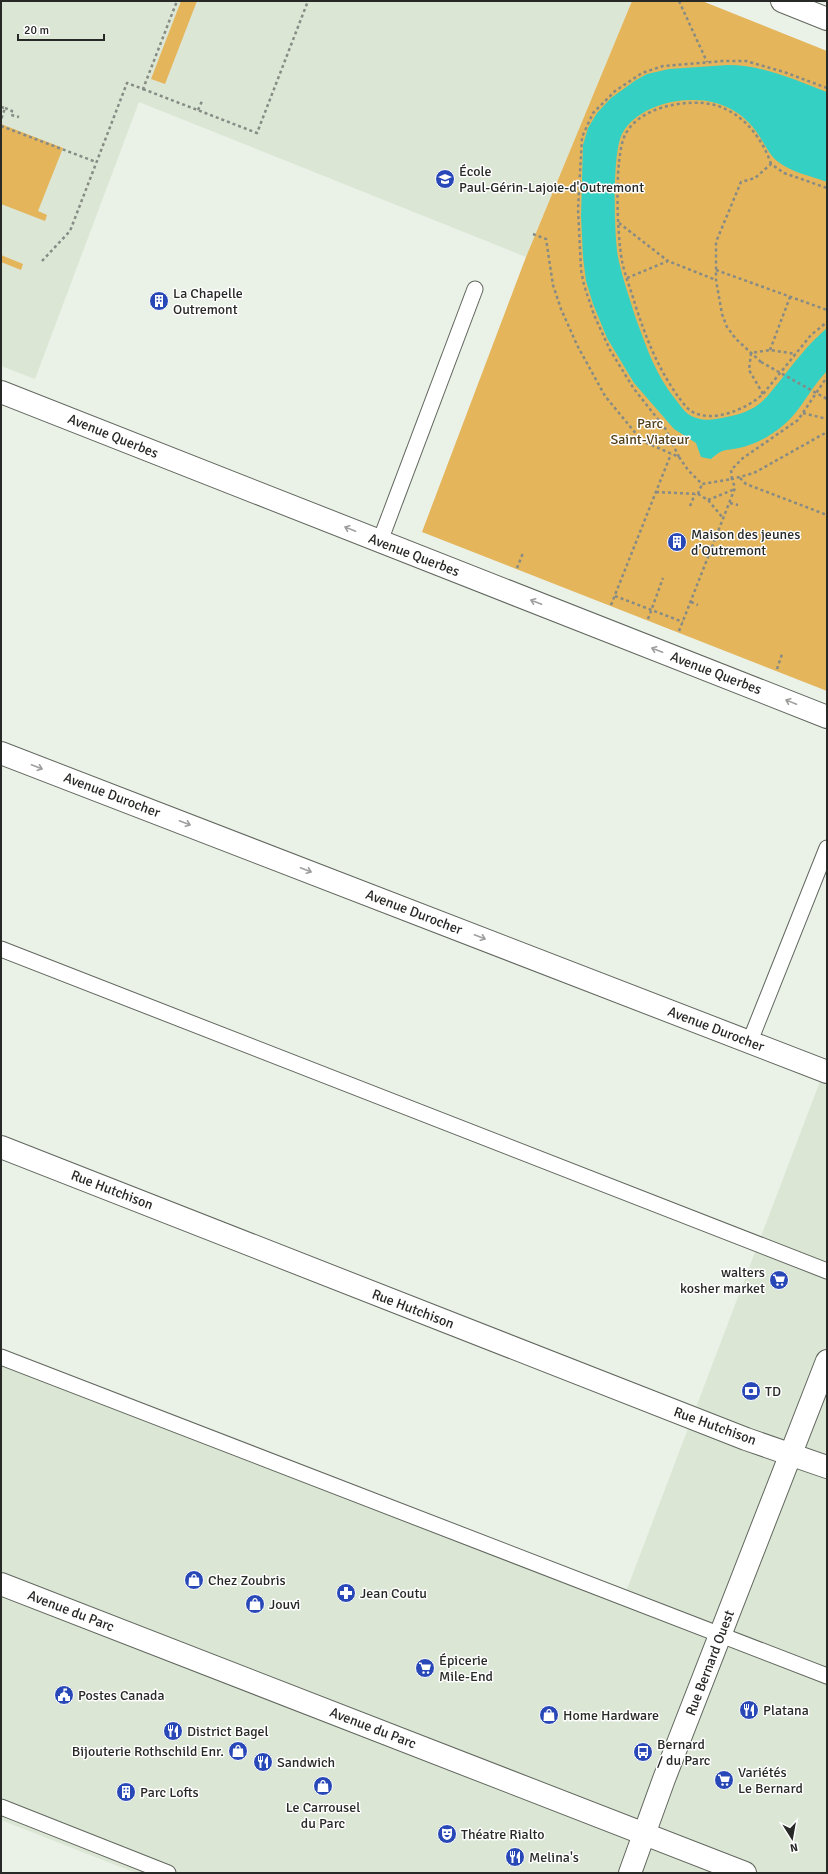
<svg xmlns="http://www.w3.org/2000/svg" width="828" height="1874" viewBox="0 0 828 1874" font-family="Signika,sans-serif">
<style>
.built{fill:#dbe6d5}
.green{fill:#e5b55b}
.water{fill:#35d0c4}
.lines{fill:none;stroke-linecap:round;stroke-linejoin:round}
.service-casing{stroke:#61675e;stroke-width:17}
.minor-casing{stroke:#61675e;stroke-width:24}
.secondary-casing{stroke:#61675e;stroke-width:24}
.path{stroke:#878b85;stroke-width:2.5;stroke-dasharray:3 3;stroke-linecap:butt}
.service{stroke:#fff;stroke-width:15}
.minor{stroke:#fff;stroke-width:22}
.secondary{stroke:#fff;stroke-width:22}
.path-bridge{stroke:#878b85;stroke-width:2.5;stroke-dasharray:3 3;stroke-linecap:butt}
.oneway{stroke:#9e9f9d}
.labels{text-anchor:middle;dominant-baseline:central;stroke-width:3;stroke-linejoin:round;paint-order:stroke}
.poi-label{font-size:14px;fill:#272926;stroke:#fff;text-anchor:start}
.park-label{font-size:14px;fill:#533f18;stroke:#fff}
.street-label{font-size:14px;fill:#272926;stroke:#fff}
</style>
<rect width="100%" height="100%" fill="#eaf1e7"/>
<g class="built">
<polygon points="1,1 632,1 526,257 139,102 35,379 1,366"/>
<polygon points="822,1076 827,1077 827,1873 136,1873 1,1820 1,1357 624,1597"/>
</g>
<g class="green">
<polygon points="181,1 197,1 165,84 151,79"/>
<polygon points="632,1 702,1 827,51 827,691 422,532 526,257"/>
<polygon points="1,124 63,148 38,211 47,215 45,221 1,204"/>
<polygon points="1,255 23,264 21,270 1,262"/>
</g>
<path class="water" d="M728,65C763,65 795,80 827,92V182C811,176 790,172 777,161C769,154 764,143 758,134C743,111 718,99 691,100C666,100 634,111 622,134C612,154 614,233 618,257C622,277 629,296 635,316C647,348 654,372 676,400C679,404 683,410 688,414C695,419 707,421 715,419C730,417 748,413 759,404C767,398 773,389 779,382C794,363 808,344 827,328V371C806,393 800,416 773,433C763,440 750,446 739,448C723,451 724,448 711,459L701,457L696,443L674,429L634,383L607,338L593,304L586,281L583,257L581,216L583,145L588,128L597,113L611,98L636,80L647,74L669,69Z"/>
<g class="lines">
<defs>
<g id="service">
<polyline points="380,541 475,289"/>
<polyline points="1,949 827,1271"/>
<polyline points="750,1041 827,848"/>
<polyline points="1,1357 827,1676"/>
<polyline points="1,1807 168,1873"/>
</g>
<g id="minor">
<polyline points="782,1 827,19"/>
<polyline points="1,392 827,717"/>
<polyline points="1,753 827,1072"/>
<polyline points="1,1147 746,1439 827,1467"/>
<polyline points="630,1873 664,1779 827,1361"/>
</g>
<polyline id="secondary" points="1,1584 745,1873"/>
</defs>
<use href="#service" class="service-casing"/>
<use href="#minor" class="minor-casing"/>
<use href="#secondary" class="secondary-casing"/>
<g class="path">
<polyline points="679,1 707,62"/>
<polyline points="143,89 257,133 308,1"/>
<polyline points="1,107 5,108 1,120"/>
<polyline points="5,108 12,111 11,115 19,117"/>
<polyline points="198,110 203,99"/>
<polyline points="1,126 96,162"/>
<path d="M771,164C761,134 737,106 703,103C677,101 638,109 625,135C614,158 617,234 622,261C625,276 631,290 635,304C646,338 657,366 677,395C681,400 685,407 691,411C712,424 747,409 763,394L811,335L827,322"/>
<polyline points="619,223 668,261"/>
<polyline points="533,234 546,239 553,285 561,309 577,345 605,396 642,441 679,457 665,428 634,389 610,350 594,315 584,285 581,270 578,209 582,137 593,113 615,91 642,73 663,66 722,61 746,61 784,72 827,88"/>
<polyline points="42,261 70,231 127,83 143,89 177,1"/>
<polyline points="716,270 827,310"/>
<polyline points="627,278 668,261 716,280"/>
<polyline points="770,350 790,297"/>
<polyline points="761,362 736,339 727,327 722,314 716,280 716,242 741,182 755,178 771,164 784,173 827,188"/>
<polyline points="763,394 749,370 751,353 770,350 796,354"/>
<polyline points="803,413 827,419"/>
<polyline points="679,457 688,470 702,484 732,479 731,470 743,458 798,420 827,377"/>
<polyline points="740,478 746,484 827,515"/>
<polyline points="656,492 698,494 708,500 723,518"/>
<polyline points="698,494 702,484"/>
<polyline points="708,500 735,489"/>
<polyline points="730,503 738,505"/>
<polyline points="690,506 695,494"/>
<polyline points="517,568 523,553"/>
<polyline points="615,596 683,622"/>
<polyline points="691,602 698,605"/>
<polyline points="611,605 671,454"/>
<polyline points="648,619 663,578"/>
<polyline points="679,631 735,488 732,479 754,473 827,432"/>
<polyline points="777,669 782,654"/>
</g>
<use href="#service" class="service"/>
<use href="#minor" class="minor"/>
<use href="#secondary" class="secondary"/>
<polyline class="path-bridge" points="761,362 827,399"/>
</g>
<defs><path id="oneway-shaft" d="M-6 0H5M1.5-3L5.5 0L1.5 3" fill="none" stroke-width="1.6" stroke-linecap="round" stroke-linejoin="round"/></defs>
<g class="oneway">
<use href="#oneway-shaft" transform="translate(350 529) rotate(-158)"/>
<use href="#oneway-shaft" transform="translate(536 602) rotate(-159)"/>
<use href="#oneway-shaft" transform="translate(657 650) rotate(-159)"/>
<use href="#oneway-shaft" transform="translate(791 702) rotate(-158)"/>
<use href="#oneway-shaft" transform="translate(37 767) rotate(21)"/>
<use href="#oneway-shaft" transform="translate(185 823) rotate(21)"/>
<use href="#oneway-shaft" transform="translate(306 870) rotate(21)"/>
<use href="#oneway-shaft" transform="translate(480 937) rotate(21)"/>
</g>
<defs>
<symbol id="school-disc" viewBox="-11 -11 22 22"><circle r="9.5" fill="#2948b7" stroke="#fff"/><path d="M0-5L7-2L0 1L-7-2ZM-4 1L0 2.5L4 1V4Q0 6-4 4Z" fill="#fff"/></symbol>
<symbol id="building-disc" viewBox="-11 -11 22 22"><circle r="9.5" fill="#2948b7" stroke="#fff"/><path d="M-4-6H4V6H1V3H-1V6H-4ZM-2.5-4.3h1.7v1.8h-1.7ZM.8-4.3h1.7v1.8H.8ZM-2.5-1h1.7V.8h-1.7ZM.8-1h1.7V.8H.8Z" fill="#fff"/></symbol>
<symbol id="supermarket-disc" viewBox="-11 -11 22 22"><circle r="9.5" fill="#2948b7" stroke="#fff"/><path d="M-6-5.5h2.5l.6 2H6L4.5 2H-2.5L-4.4-4H-6ZM-1.5 3.2a1.3 1.3 0 1 0 .1 0ZM3 3.2a1.3 1.3 0 1 0 .1 0Z" fill="#fff"/></symbol>
<symbol id="bank-disc" viewBox="-11 -11 22 22"><circle r="9.5" fill="#2948b7" stroke="#fff"/><path d="M-6-4H6V4H-6ZM0-2.3a2.3 2.3 0 1 0 0 4.6a2.3 2.3 0 1 0 0-4.6Z" fill="#fff"/></symbol>
<symbol id="shop-disc" viewBox="-11 -11 22 22"><circle r="9.5" fill="#2948b7" stroke="#fff"/><path d="M-5-2.5h2.3a2.7 3.5 0 0 1 5.4 0H5L5.5 6h-11ZM-1.5-2.5h3a1.5 2.3 0 0 0-3 0Z" fill="#fff"/></symbol>
<symbol id="pharmacy-disc" viewBox="-11 -11 22 22"><circle r="9.5" fill="#2948b7" stroke="#fff"/><path d="M-2-6h4v4h4v4h-4v4h-4v-4h-4v-4h4Z" fill="#fff"/></symbol>
<symbol id="civic-disc" viewBox="-11 -11 22 22"><circle r="9.5" fill="#2948b7" stroke="#fff"/><path d="M-.6-6.5H3V-4.5H.6V-3L4-1V1h2V6H-6V1h2V-1L-.6-3ZM-1.2 2.5V6h2.4V2.5Z" fill="#fff"/></symbol>
<symbol id="restaurant-disc" viewBox="-11 -11 22 22"><circle r="9.5" fill="#2948b7" stroke="#fff"/><path d="M-5-6h1v4h1v-4h1v4h1v-4h1v5L-1.5 .5V6h-2V.5L-5-1ZM5-6V6H3V1.5H1.5Q1.5-4 5-6Z" fill="#fff"/></symbol>
<symbol id="bus-disc" viewBox="-11 -11 22 22"><circle r="9.5" fill="#2948b7" stroke="#fff"/><path d="M-5-6H5V4H4V6H2V4H-2V6H-4V4H-5ZM-3.5-4V0h7V-4ZM-3.5 1.2v1.5H-2V1.2ZM2 1.2v1.5H3.5V1.2Z" fill="#fff"/></symbol>
<symbol id="theatre-disc" viewBox="-11 -11 22 22"><circle r="9.5" fill="#2948b7" stroke="#fff"/><path d="M-5-5.5Q0-4 5-5.5V0Q5 5 0 6Q-5 5-5 0ZM-3.3-2.5H-1v1.5H-3.3ZM1-2.5H3.3v1.5H1ZM-2.8 1Q0 5.5 2.8 1Z" fill="#fff"/></symbol>
</defs>
<g fill-rule="evenodd">
<use href="#school-disc" x="434" y="168" width="22" height="22"/>
<use href="#building-disc" x="148" y="290" width="22" height="22"/>
<use href="#building-disc" x="666" y="531" width="22" height="22"/>
<use href="#supermarket-disc" x="768" y="1269" width="22" height="22"/>
<use href="#bank-disc" x="740" y="1380" width="22" height="22"/>
<use href="#shop-disc" x="183" y="1569" width="22" height="22"/>
<use href="#pharmacy-disc" x="335" y="1582" width="22" height="22"/>
<use href="#shop-disc" x="244" y="1593" width="22" height="22"/>
<use href="#supermarket-disc" x="414" y="1657" width="22" height="22"/>
<use href="#civic-disc" x="53" y="1684" width="22" height="22"/>
<use href="#restaurant-disc" x="738" y="1699" width="22" height="22"/>
<use href="#shop-disc" x="538" y="1704" width="22" height="22"/>
<use href="#restaurant-disc" x="162" y="1720" width="22" height="22"/>
<use href="#shop-disc" x="227" y="1740" width="22" height="22"/>
<use href="#bus-disc" x="632" y="1741" width="22" height="22"/>
<use href="#restaurant-disc" x="252" y="1751" width="22" height="22"/>
<use href="#supermarket-disc" x="713" y="1769" width="22" height="22"/>
<use href="#shop-disc" x="312" y="1775" width="22" height="22"/>
<use href="#building-disc" x="115" y="1781" width="22" height="22"/>
<use href="#theatre-disc" x="436" y="1823" width="22" height="22"/>
<use href="#restaurant-disc" x="504" y="1846" width="22" height="22"/>
</g>
<g class="labels">
<g class="poi-label">
<text x="459" y="171">École<tspan x="459" dy="16">Paul-Gérin-Lajoie-d'Outremont</tspan></text>
<text x="173" y="293">La Chapelle<tspan x="173" dy="16">Outremont</tspan></text>
<text x="691" y="534">Maison des jeunes<tspan x="691" dy="16">d’Outremont</tspan></text>
<text x="765" y="1272" text-anchor="end">walters<tspan x="765" dy="16">kosher market</tspan></text>
<text x="765" y="1391">TD</text>
<text x="208" y="1580">Chez Zoubris</text>
<text x="360" y="1593">Jean Coutu</text>
<text x="269" y="1604">Jouvi</text>
<text x="439" y="1660">Épicerie<tspan x="439" dy="16">Mile-End</tspan></text>
<text x="78" y="1695">Postes Canada</text>
<text x="763" y="1710">Platana</text>
<text x="563" y="1715">Home Hardware</text>
<text x="187" y="1731">District Bagel</text>
<text x="657" y="1744">Bernard<tspan x="657" dy="16">/ du Parc</tspan></text>
<text x="224" y="1751" text-anchor="end">Bijouterie Rothschild Enr.</text>
<text x="277" y="1762">Sandwich</text>
<text x="738" y="1772">Variétés<tspan x="738" dy="16">Le Bernard</tspan></text>
<text x="140" y="1792">Parc Lofts</text>
<text x="323" y="1807" text-anchor="middle">Le Carrousel<tspan x="323" dy="16">du Parc</tspan></text>
<text x="461" y="1834">Théatre Rialto</text>
<text x="529" y="1857">Melina's</text>
</g>
<g class="park-label">
<text x="650" y="423">Parc<tspan x="650" dy="16">Saint-Viateur</tspan></text>
</g>
<g class="street-label">
<text transform="translate(113 436) rotate(22)">Avenue Querbes</text>
<text transform="translate(414 555) rotate(21)">Avenue Querbes</text>
<text transform="translate(716 673) rotate(21)">Avenue Querbes</text>
<text transform="translate(112 795) rotate(21)">Avenue Durocher</text>
<text transform="translate(414 912) rotate(21)">Avenue Durocher</text>
<text transform="translate(716 1029) rotate(21)">Avenue Durocher</text>
<text transform="translate(112 1190) rotate(21)">Rue Hutchison</text>
<text transform="translate(413 1309) rotate(21)">Rue Hutchison</text>
<text transform="translate(715 1426) rotate(20)">Rue Hutchison</text>
<text transform="translate(71 1611) rotate(21)">Avenue du Parc</text>
<text transform="translate(710 1663) rotate(-69)">Rue Bernard Ouest</text>
<text transform="translate(373 1728) rotate(21)">Avenue du Parc</text>
</g>
</g>
<rect width="828" height="1874" fill="none" stroke="#272926" stroke-width="4"/>
<g transform="translate(792 1838) rotate(169)" stroke="#ffffff" stroke-width="3" paint-order="stroke">
<path d="M0-3L7 15L0 10L-7 15Z" fill="#272926"/>
<text y="-6" font-size="11" font-weight="bold" text-anchor="middle" fill="#272926">N</text>
</g>
<path d="M18 34v6h86v-6" fill="none" stroke="#272926" stroke-width="2"/>
<text x="24" y="34" font-size="12" fill="#272926" stroke="#ffffff" stroke-width="3" paint-order="stroke">20 m</text>
</svg>
